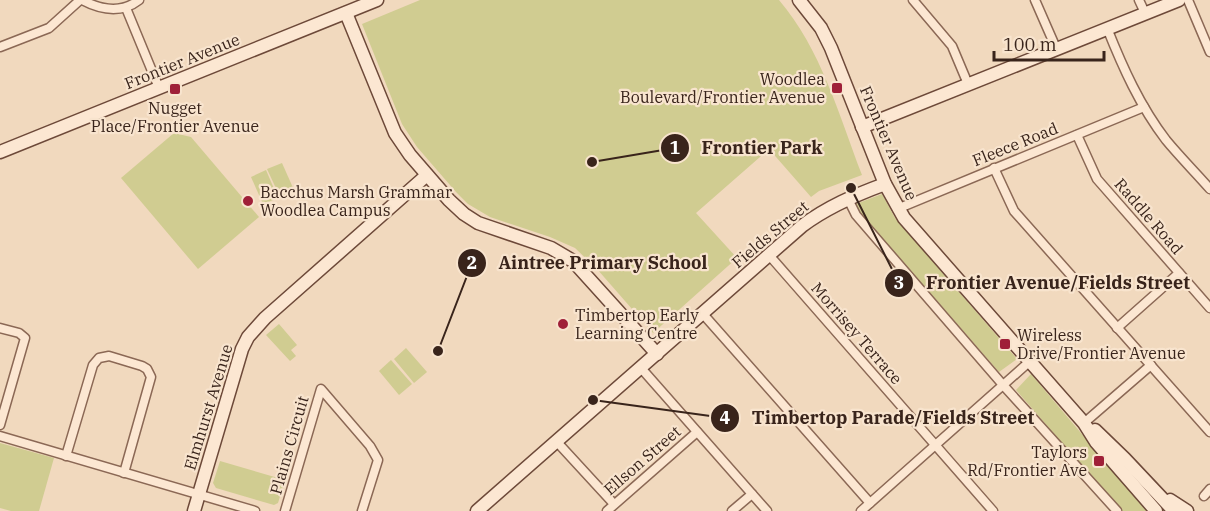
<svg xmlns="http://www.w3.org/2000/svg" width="1210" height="511" viewBox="0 0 1210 511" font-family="'IBM Plex Serif',serif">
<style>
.green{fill:#d0cc91}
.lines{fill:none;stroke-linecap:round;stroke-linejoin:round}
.street-casing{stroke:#8b6855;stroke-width:11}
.secondary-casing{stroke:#6d4939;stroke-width:15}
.street{stroke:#fce7d2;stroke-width:8}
.secondary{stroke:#fce7d2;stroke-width:12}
.poi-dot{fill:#9f2038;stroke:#f8e4ce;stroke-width:2}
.labels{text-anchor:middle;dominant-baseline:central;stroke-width:4.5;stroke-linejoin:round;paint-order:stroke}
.street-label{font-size:16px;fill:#39241b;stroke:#f8e4ce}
.poi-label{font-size:16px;fill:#39241b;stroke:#f8e4ce;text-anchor:start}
.leader{fill:none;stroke:#39241b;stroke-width:2}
.callout-dot{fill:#39241b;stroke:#f8e4ce;stroke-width:2}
.mark-label{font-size:18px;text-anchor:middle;font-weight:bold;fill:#fff}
.callout-label{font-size:18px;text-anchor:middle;font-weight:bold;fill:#39241b;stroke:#f8e4ce;stroke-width:4.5;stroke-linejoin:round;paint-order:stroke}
</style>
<rect width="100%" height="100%" fill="#f1d9be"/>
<g class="green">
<path d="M420,0H779C821,49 839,115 862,175L819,191L811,197L769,149L696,213L737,258L653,333L597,269L575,248L550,237L490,217L468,204L456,192L417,147L402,124L362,24Z"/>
<polygon points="174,133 191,137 259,217 198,269 121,178"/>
<polygon points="282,163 294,190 280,197 267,169"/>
<polygon points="266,170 278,198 263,204 251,177"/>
<polygon points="882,194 895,218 1017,359 999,372 862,215 856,204"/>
<polygon points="279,324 297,345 291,350 296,356 290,361 266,335"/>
<polygon points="406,348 427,372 414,383 394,359"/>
<polygon points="391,360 412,384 399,395 379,371"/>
<polygon points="1031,374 1147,511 1121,511 1016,390"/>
<polygon points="0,443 54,458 39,511 11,511 0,508"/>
<polygon points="220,461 285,480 278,503 274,505 216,488 213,483"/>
</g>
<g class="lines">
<defs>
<g id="street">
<path d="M82,0C101,10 121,14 139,0"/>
<polyline points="913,0 952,46 968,84"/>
<polyline points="1035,0 1056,48"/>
<polyline points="1139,0 1145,13"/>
<polyline points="1188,0 1210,52"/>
<polyline points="126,8 159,88"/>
<path d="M1107,28C1123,68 1140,106 1166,140C1180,157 1196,173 1210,189"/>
<polyline points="0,47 49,28 80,0"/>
<polyline points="1077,135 1097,179 1210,308"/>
<polyline points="994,168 1014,211 1210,432"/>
<polyline points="848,199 856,215 1003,385 1117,511"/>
<polyline points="897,209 1144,107"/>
<polyline points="769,255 993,511"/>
<polyline points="703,314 870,503"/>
<polyline points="0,328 19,333 25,338 0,425"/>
<polyline points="1117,328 1179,273"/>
<polyline points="641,368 767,511"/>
<polyline points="1084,423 1151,365"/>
<polyline points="0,436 255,511"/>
<polyline points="557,442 614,504"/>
<polyline points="66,456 93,365 99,358 109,356 142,366 147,369 151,377 124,473"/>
<polyline points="1204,496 1210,489"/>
<polyline points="285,511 321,389 370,446 378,460 362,511"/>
<polyline points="607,511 697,432"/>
<polyline points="732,511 752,494"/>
<polyline points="861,511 1029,362"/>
</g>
<g id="secondary">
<polyline points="799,0 821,28 831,48 885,184 904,218 1084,423 1096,442 1156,511"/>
<polyline points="346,13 395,133 410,155 449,200 464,214 478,223 551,248 573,261 657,354"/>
<polyline points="862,127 1179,0"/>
<polyline points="0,152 377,0"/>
<polyline points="1095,430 1125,459 1174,511"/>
<polyline points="1170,500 1187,511"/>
<polyline points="194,511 242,349 248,337 265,318 427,175"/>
<path d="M477,511L802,226C827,207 855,195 885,184"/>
</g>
</defs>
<use href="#street" class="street-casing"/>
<use href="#secondary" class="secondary-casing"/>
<use href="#street" class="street"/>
<use href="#secondary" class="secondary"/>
</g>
<g class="poi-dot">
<rect x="831" y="82" width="12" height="12" rx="3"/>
<rect x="169" y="83" width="12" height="12" rx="3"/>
<circle cx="248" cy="201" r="6"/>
<circle cx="563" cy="324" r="6"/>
<rect x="999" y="338" width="12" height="12" rx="3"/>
<rect x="1093" y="455" width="12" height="12" rx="3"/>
</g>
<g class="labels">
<g class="street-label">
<text transform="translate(182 61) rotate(-22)">Frontier Avenue</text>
<text transform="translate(889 143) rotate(67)">Frontier Avenue</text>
<text transform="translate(1015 144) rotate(-22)">Fleece Road</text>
<text transform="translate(1149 216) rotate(49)">Raddle Road</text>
<text transform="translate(770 234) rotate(-40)">Fields Street</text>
<text transform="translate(857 333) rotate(49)">Morrisey Terrace</text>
<text transform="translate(208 407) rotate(-73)">Elmhurst Avenue</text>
<text transform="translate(289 445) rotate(-74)">Plains Circuit</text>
<text transform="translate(642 460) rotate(-41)">Ellson Street</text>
</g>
<g class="poi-label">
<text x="825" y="79" text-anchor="end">Woodlea<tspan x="825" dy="18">Boulevard/Frontier Avenue</tspan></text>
<text x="175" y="108" text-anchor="middle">Nugget<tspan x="175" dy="18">Place/Frontier Avenue</tspan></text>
<text x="260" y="192">Bacchus Marsh Grammar<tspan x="260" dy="18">Woodlea Campus</tspan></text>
<text x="575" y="315">Timbertop Early<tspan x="575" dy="18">Learning Centre</tspan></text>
<text x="1017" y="335">Wireless<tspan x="1017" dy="18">Drive/Frontier Avenue</tspan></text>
<text x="1087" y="452" text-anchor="end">Taylors<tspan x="1087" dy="18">Rd/Frontier Ave</tspan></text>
</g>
</g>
<path class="leader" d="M592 162L675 148M438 351L472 263M851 188L899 283M593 400L725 418"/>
<g class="callout-dot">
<circle cx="592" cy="162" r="6"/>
<circle cx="438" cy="351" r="6"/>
<circle cx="851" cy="188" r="6"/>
<circle cx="593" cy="400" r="6"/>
<circle cx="675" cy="148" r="15"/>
<circle cx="472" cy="263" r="15"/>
<circle cx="899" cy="283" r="15"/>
<circle cx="725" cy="418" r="15"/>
</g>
<g class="mark-label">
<text x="675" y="154">1</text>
<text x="472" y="269">2</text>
<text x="899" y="289">3</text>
<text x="725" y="424">4</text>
</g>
<g class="callout-label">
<text x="762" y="154">Frontier Park</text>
<text x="603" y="269">Aintree Primary School</text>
<text x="1058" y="289">Frontier Avenue/Fields Street</text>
<text x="893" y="424">Timbertop Parade/Fields Street</text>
</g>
<path d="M994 51v9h110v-9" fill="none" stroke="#39241b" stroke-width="3"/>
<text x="1003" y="51" font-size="18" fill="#39241b" stroke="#f8e4ce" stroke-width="4.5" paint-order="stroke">100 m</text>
</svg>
